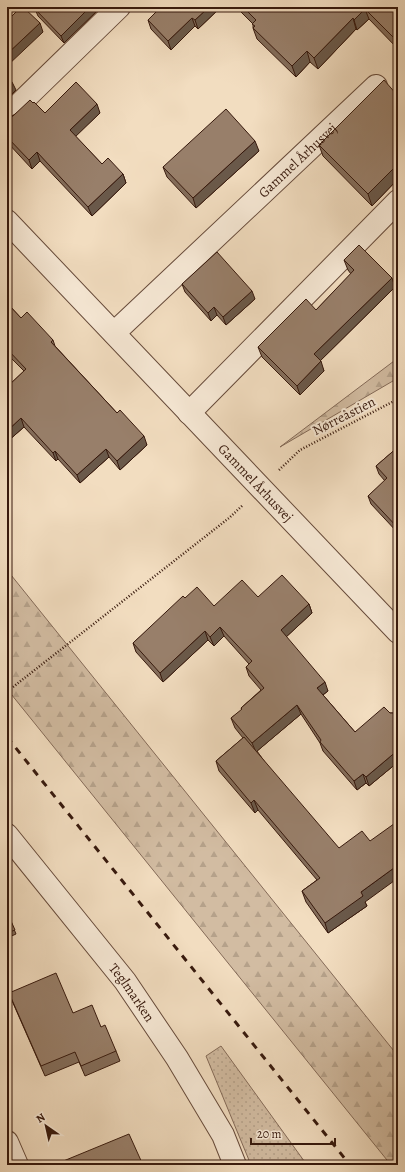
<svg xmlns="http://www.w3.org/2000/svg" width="405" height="1172" viewBox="0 0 405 1172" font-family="Alegreya,serif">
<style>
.green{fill:url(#green-dots);stroke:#846a58}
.forest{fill:url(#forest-firs);stroke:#846a58}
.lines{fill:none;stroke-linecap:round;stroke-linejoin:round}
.minor-casing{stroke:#664a3a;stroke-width:24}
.path{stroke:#37190d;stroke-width:2.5;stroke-dasharray:1 2;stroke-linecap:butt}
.minor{stroke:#f7e9d6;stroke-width:22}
.rail{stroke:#37190d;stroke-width:3;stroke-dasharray:7 7;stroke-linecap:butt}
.wall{fill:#836d5b;stroke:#37190d}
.shaded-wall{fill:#6a594a;stroke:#37190d}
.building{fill:#987f6a;stroke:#37190d}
.labels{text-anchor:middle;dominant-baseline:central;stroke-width:4;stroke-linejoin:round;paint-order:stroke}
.street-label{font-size:14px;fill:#37190d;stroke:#f7e9d6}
</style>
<defs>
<pattern id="green-dots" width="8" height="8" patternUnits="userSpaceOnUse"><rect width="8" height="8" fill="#d2bca2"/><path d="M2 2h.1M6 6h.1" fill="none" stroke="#b5a18a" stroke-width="1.8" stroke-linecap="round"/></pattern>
<pattern id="forest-firs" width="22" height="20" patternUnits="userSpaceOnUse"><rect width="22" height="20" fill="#d2bca2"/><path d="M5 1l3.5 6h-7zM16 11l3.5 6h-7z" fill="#b5a18a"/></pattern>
</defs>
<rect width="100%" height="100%" fill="#f2ddc0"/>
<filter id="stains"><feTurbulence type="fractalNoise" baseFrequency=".005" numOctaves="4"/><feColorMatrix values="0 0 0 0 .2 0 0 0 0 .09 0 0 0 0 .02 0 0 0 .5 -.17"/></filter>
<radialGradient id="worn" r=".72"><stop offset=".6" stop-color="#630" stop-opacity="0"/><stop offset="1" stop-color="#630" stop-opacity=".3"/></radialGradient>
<polygon class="green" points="221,1046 307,1165 251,1165 206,1056"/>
<g class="forest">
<polygon points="398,358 398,378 280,447"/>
<polygon points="7,570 398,1056 398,1165 391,1165 7,689"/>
</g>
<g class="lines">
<defs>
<g id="minor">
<polyline points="7,116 119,7"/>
<path id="s1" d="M7,221L398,632"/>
<path id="s2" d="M114,333L376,86"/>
<polyline points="189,413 398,201"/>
<path id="s3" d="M7,835L125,981L177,1058L223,1135L235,1165"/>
<polyline points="7,1142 17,1165"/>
</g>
</defs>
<use href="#minor" class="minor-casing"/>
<g class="path">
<polyline points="279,470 300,450 398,399"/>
<polyline points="13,687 229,518 243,505"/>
</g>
<use href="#minor" class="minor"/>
<polyline class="rail" points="7,737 350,1165"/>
</g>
<g class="wall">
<polygon points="101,7 64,43 38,16 35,9"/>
<polygon points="221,7 198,29 195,26 171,50 151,29 148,20"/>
<polygon points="238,7 398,7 398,49 369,19 357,30 356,29 318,69 310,62 296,77 257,39 253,28 253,24 239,10"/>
<polygon points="398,96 398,182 397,180 372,206 323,156 319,145"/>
<polygon points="33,103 45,113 100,113 75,136 102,164 123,174 126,183 92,216 40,161 32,169 7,142 7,119"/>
<polygon points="259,151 196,208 167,177 163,167"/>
<polygon points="344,260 395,287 320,361 324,371 300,395 262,357 258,347 316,310 351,274 348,270"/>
<polygon points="182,284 255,299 226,325 217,315 211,321 185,292"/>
<polygon points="7,303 21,318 53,340 55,346 117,413 147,445 120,470 109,457 80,483 58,459 56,461 24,427 8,441 7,441 7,387 24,371 7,354"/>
<polygon points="398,447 398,533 371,504 368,496 385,481 379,474 376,466"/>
<polygon points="258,597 309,604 312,613 286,637 328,691 323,695 355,732 390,713 398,713 398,762 369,786 366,783 357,790 323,751 320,743 301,714 257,751 365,902 367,906 328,933 306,902 302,891 317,880 258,810 255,813 219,771 216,761 243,738 235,728 231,718 242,710 241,708 261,690 249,676 246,667 249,664 224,636 214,646 208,640 163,682 136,652 133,643 185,598 214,606"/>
<polygon points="7,912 16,934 7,938"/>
<polygon points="9,993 73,1013 101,1027 116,1051 120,1061 85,1076 79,1062 45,1076 13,1003"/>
</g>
<g class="shaded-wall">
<polygon points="90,7 101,7 64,43 61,36"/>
<polygon points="209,7 221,7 198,29 195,20"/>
<polygon points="365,9 369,19 357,30 354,20"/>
<polygon points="192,18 195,26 171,50 168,41"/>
<polygon points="353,18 356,29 318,69 314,58"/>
<polygon points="40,23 43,32 7,66 7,54"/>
<polygon points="307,51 310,62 296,77 292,66"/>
<polygon points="12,82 16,90 7,99 7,87"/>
<polygon points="97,104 100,113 73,139 70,130"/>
<polygon points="255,141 259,151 196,208 193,198"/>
<polygon points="37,152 40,161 32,169 29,160"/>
<polygon points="393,169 397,180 372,206 368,194"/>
<polygon points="123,174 126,183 92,216 88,207"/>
<polygon points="392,278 395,287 317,364 314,354"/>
<polygon points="252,291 255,299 226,325 223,317"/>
<polygon points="214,307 217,315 211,321 208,313"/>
<polygon points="321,361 324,371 300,395 297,386"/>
<polygon points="21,418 24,427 8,441 7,439 7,431"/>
<polygon points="144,436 147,445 120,470 117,461"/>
<polygon points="106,449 109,457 80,483 77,475"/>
<polygon points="55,451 58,459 56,461 53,453"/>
<polygon points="309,604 312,613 284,639 281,630"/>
<polygon points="220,627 224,636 214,646 210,637"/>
<polygon points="205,631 208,640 163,682 160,673"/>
<polygon points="325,682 328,691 320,697 317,688"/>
<polygon points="297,705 301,714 256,752 252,743"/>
<polygon points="398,750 398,762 369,786 366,777"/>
<polygon points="363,774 366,783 357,790 354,781"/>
<polygon points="254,800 258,810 255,813 251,803"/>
<polygon points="398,865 398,878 365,902 367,906 328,933 325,923 361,892"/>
</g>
<g class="building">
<polygon points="21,7 23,7 40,23 7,54 7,21"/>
<polygon points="37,7 90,7 61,36 35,9"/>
<polygon points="161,7 209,7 195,20 192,18 168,41 148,20"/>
<polygon points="243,7 398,7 398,42 365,9 354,20 353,18 314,58 307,51 292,66 253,28 255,26 252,24 256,20"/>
<polygon points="7,76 12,82 7,87"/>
<polygon points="384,80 398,96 398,176 393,169 368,194 319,145"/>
<polygon points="76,82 97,104 70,130 102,164 108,158 123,174 88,207 37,152 29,160 7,137 7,119 13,116 30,100 33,103 34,102 45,113"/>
<polygon points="226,109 255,141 193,198 163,167"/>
<polygon points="359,245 392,278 314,354 321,361 297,386 258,347 306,299 316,310 354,270 344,260"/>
<polygon points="217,252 252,291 223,317 214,307 208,313 182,284"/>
<polygon points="7,303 21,318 27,312 53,340 51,342 117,413 120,410 144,436 117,461 106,449 77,475 55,451 53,453 21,418 7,431 7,387 26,369 7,349"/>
<polygon points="398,447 398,528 368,496 387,478 376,466"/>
<polygon points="282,575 309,604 281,630 325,682 317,688 355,732 384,707 390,713 398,713 398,750 366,777 363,774 354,781 320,742 321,740 297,705 252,743 231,718 242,709 241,708 264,688 246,667 252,661 220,627 210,637 205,631 160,673 133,643 183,596 185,598 197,587 214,606 242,580 258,597"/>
<polygon points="244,737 339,848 362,831 370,841 398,821 398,865 361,892 363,896 325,923 302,891 320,878 254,800 251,803 216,761"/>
<polygon points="7,912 15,930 7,933"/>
<polygon points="56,973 73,1013 92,1005 101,1027 105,1025 116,1051 81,1066 75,1052 41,1066 9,993"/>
<polygon points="129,1134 143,1165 62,1165 61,1162"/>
</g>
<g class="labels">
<g class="street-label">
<text stroke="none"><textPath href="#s2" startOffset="252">Gammel Århusvej</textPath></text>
<text transform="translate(344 416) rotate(-27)">Nørreåstien</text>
<text stroke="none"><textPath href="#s1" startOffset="361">Gammel Århusvej</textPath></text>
<text stroke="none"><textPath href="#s3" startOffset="201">Teglmarken</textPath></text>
</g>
</g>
<rect width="405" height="1172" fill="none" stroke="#f2ddc0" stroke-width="24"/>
<rect x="8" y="8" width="389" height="1156" fill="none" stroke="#37190d" stroke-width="2"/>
<rect x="12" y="12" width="381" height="1148" fill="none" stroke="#37190d"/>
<g transform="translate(46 1126) rotate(326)" stroke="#f7e9d6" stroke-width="3" paint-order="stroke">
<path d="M0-3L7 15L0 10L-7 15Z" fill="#37190d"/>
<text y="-6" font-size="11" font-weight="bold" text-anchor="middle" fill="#37190d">N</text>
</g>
<path d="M251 1138v6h84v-6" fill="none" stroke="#37190d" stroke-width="2"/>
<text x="257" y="1138" font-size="12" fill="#37190d" stroke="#f7e9d6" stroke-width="3" paint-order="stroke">20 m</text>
<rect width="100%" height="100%" filter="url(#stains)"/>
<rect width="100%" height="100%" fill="url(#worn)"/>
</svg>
